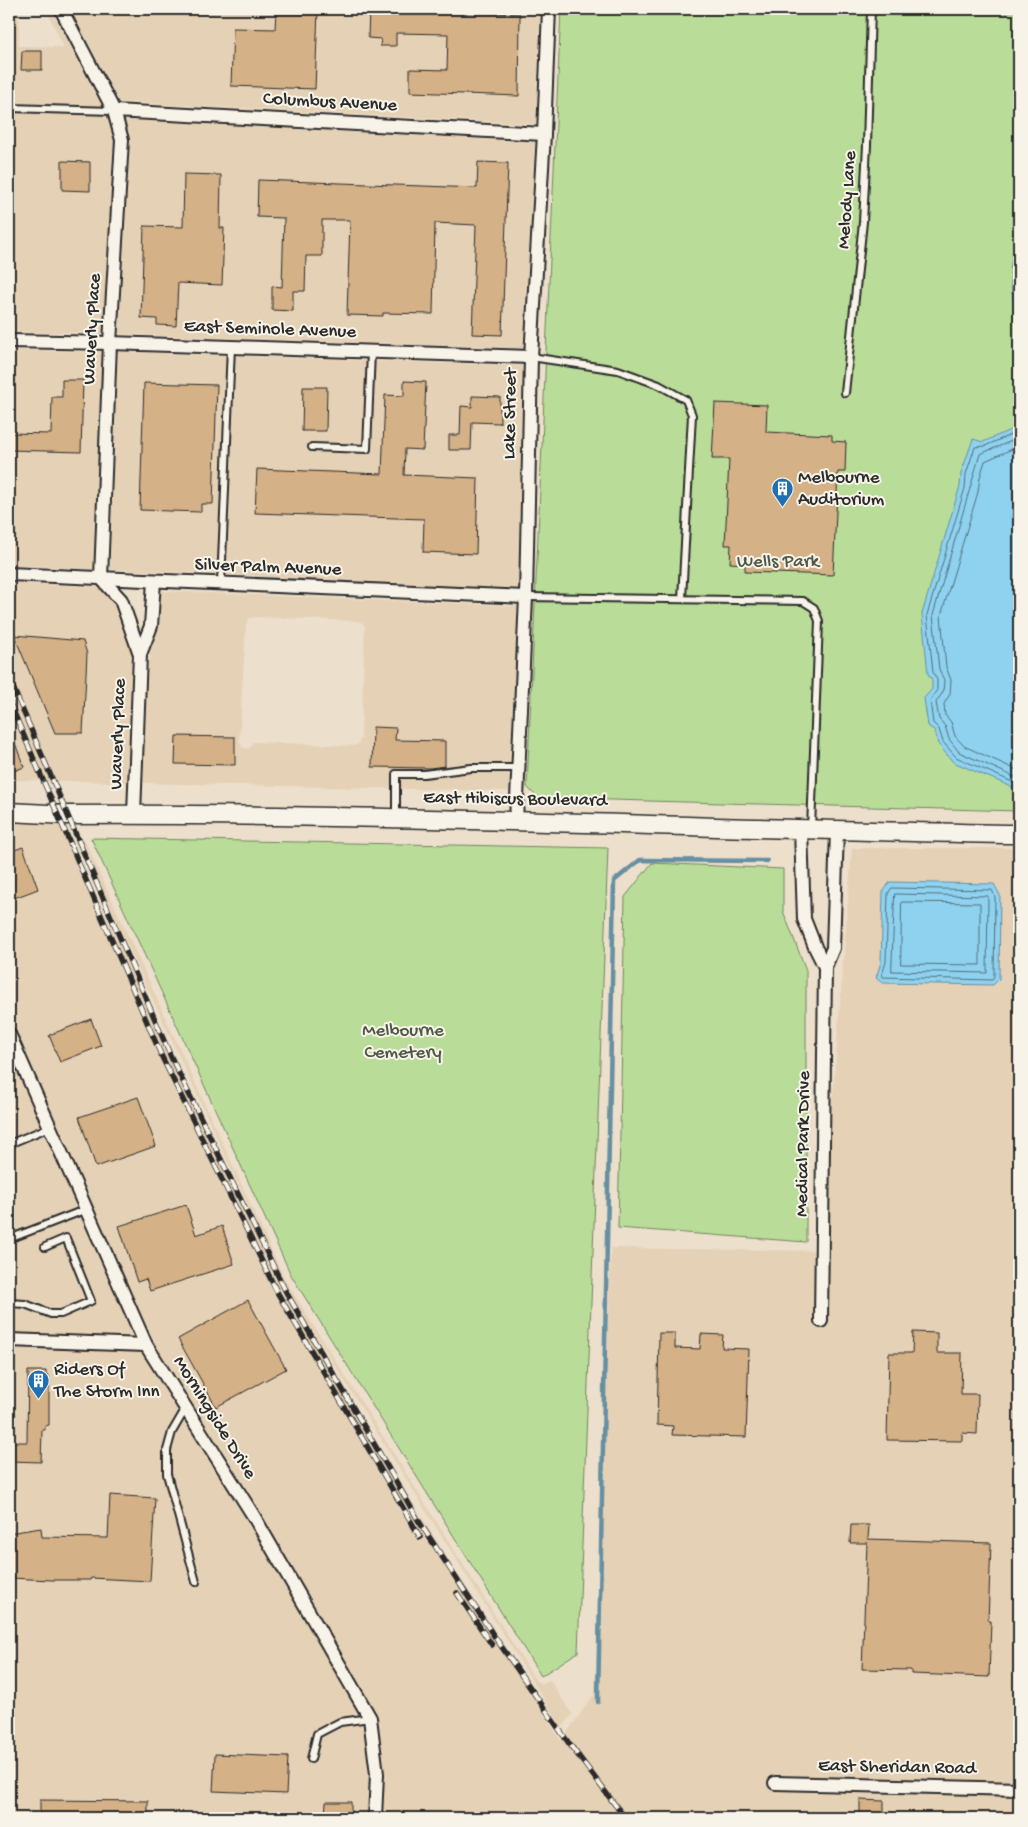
<svg xmlns="http://www.w3.org/2000/svg" width="1028" height="1827" viewBox="0 0 1028 1827" font-family="'Gochi Hand',sans-serif">
<style>
.built{fill:#e5d1b6;fill-rule:evenodd}
.green{fill:#b9dd98;stroke:#728462}
.water{fill:#8ed2f0;stroke:#668fa1}
.lines{fill:none;stroke-linecap:round;stroke-linejoin:round}
.shore{stroke:#536e7a;stroke-width:1}
.stream{stroke:#668fa1;stroke-width:4.5}
.building{fill:#d4b186;stroke:#2b2b2b}
.lane-casing{stroke:#2b2b2b;stroke-width:10}
.street-casing{stroke:#2b2b2b;stroke-width:16}
.secondary-casing{stroke:#2b2b2b;stroke-width:21}
.lane{stroke:#f7f3e8;stroke-width:6}
.street{stroke:#f7f3e8;stroke-width:12}
.secondary{stroke:#f7f3e8;stroke-width:18}
.rail-casing{stroke:#2b2b2b;stroke-width:5.5}
.rail{stroke:#f7f3e8;stroke-width:4;stroke-dasharray:11;stroke-linecap:butt}
.labels{text-anchor:middle;dominant-baseline:central;stroke-width:4;stroke-linejoin:round;paint-order:stroke}
.street-label{font-size:19px;fill:#2b2b2b;stroke:#f7f3e8}
.poi-label{font-size:19px;fill:#2b2b2b;stroke:#f7f3e8;text-anchor:start}
.park-label{font-size:19px;fill:#4e5846;stroke:#f7f3e8}
</style>
<rect width="100%" height="100%" fill="#ecdfcb"/>
<filter id="ink" filterUnits="userSpaceOnUse"><feTurbulence type="fractalNoise" baseFrequency=".02" numOctaves="2"/><feDisplacementMap in="SourceGraphic" scale="10" xChannelSelector="R" yChannelSelector="G"/><feConvolveMatrix kernelMatrix="1 2 1 2 8 2 1 2 1" color-interpolation-filters="sRGB"/></filter>
<g filter="url(#ink)">
<g class="built">
<polygon points="46,9 51,9 106,113 106,119 108,119 114,141 103,333 9,332 9,12 19,13 19,46 64,47"/>
<polygon points="70,9 540,9 536,124 119,102"/>
<polygon points="125,120 535,142 523,348 119,334 130,141"/>
<polygon points="9,350 102,352 94,569 9,565"/>
<polygon points="118,352 522,366 518,588 110,569"/>
<polygon points="9,583 98,587 114,605 132,654 130,659 132,660 127,782 9,780"/>
<path d="M161,591L518,606L509,791L143,783L148,660L151,659L149,654L159,626ZM254,617L358,621L363,623L365,627L361,738L358,744L354,746L253,742L251,746L248,749L242,747L239,741L246,624L249,618Z"/>
<polygon points="9,809 56,809 282,1293 561,1741 595,1693 611,1248 821,1251 852,848 1019,848 1019,1818 9,1818"/>
<polygon points="79,840 85,841 285,1280 536,1681 541,1684 550,1680 572,1714 562,1728 287,1289"/>
</g>
<g class="green">
<polygon points="561,9 1019,9 1019,811 538,798 527,787"/>
<polygon points="91,838 608,848 578,1652 541,1676 291,1275"/>
<polygon points="652,863 783,869 783,911 806,970 806,1242 618,1228 625,897"/>
</g>
<g class="water">
<path d="M1019,239V327C1013,299 1003,266 1019,239Z"/>
<polygon points="1019,426 1019,790 953,762 938,744 935,731 928,726 924,698 932,689 932,680 928,674 922,614 960,486 961,473 973,439 983,442"/>
<polygon points="890,882 994,884 1000,895 999,979 993,985 882,983 876,978 881,962 883,892"/>
</g>
<g class="lines">
<g class="shore">
<polyline points="1019,249 1018,252 1015,287 1019,305"/>
<polyline points="1019,431 985,446 975,447 966,474 965,488 927,615 933,672 937,680 937,690 930,700 933,723 939,729 943,742 956,757 1019,785"/>
<polyline points="1019,438 980,454 933,615 939,669 944,680 943,692 936,702 939,719 945,726 949,739 959,752 1019,779"/>
<polyline points="1019,446 985,461 980,477 978,492 941,616 946,667 951,680 950,694 944,704 945,715 951,722 955,736 964,746 1019,771"/>
<polygon points="892,888 992,890 995,897 994,976 992,980 883,977 882,975 886,962 888,894"/>
<polygon points="895,894 988,896 987,973 892,971"/>
<polygon points="902,902 980,903 980,965 901,964"/>
</g>
<polyline class="stream" points="598,1702 614,881 640,860 767,861"/>
</g>
<g class="building">
<polygon points="276,9 318,9 315,89 231,86 233,28 275,29"/>
<polygon points="369,9 520,14 519,96 410,92 410,69 447,70 448,34 396,33 396,46 380,46 381,39 368,38"/>
<polygon points="22,51 42,51 42,70 21,70"/>
<polygon points="62,161 90,162 90,191 62,190"/>
<polygon points="478,162 508,163 502,335 472,334 476,225 435,223 433,314 383,313 383,316 347,315 350,220 322,220 322,256 306,256 305,291 293,291 293,311 272,310 272,286 282,287 284,218 257,217 258,180 477,188"/>
<polygon points="184,174 221,175 220,228 224,228 222,285 178,283 176,326 157,325 157,319 141,318 144,226 183,227"/>
<polygon points="62,380 83,380 81,452 9,450 9,433 51,434 52,397 62,397"/>
<polygon points="404,381 426,382 423,450 405,449 404,475 478,478 476,554 423,552 424,519 255,513 257,469 382,474 385,395 404,396"/>
<polygon points="144,383 217,385 213,504 201,504 201,512 140,510"/>
<polygon points="303,387 327,387 326,431 302,431"/>
<polygon points="472,396 500,397 500,423 472,422 471,450 449,450 449,435 460,435 461,406 472,407"/>
<polygon points="715,403 767,405 766,432 832,435 832,441 846,442 845,472 838,472 833,575 745,572 745,564 730,563 731,545 725,545 729,459 712,459"/>
<polygon points="14,635 83,641 87,654 83,733 55,733"/>
<polygon points="373,727 396,728 395,740 445,741 445,766 430,768 372,767"/>
<polygon points="10,730 24,767 9,773 9,731"/>
<polygon points="176,736 235,737 235,765 175,764"/>
<polygon points="23,847 38,889 9,900 9,852"/>
<polygon points="91,1019 101,1046 60,1062 49,1035"/>
<polygon points="138,1097 156,1146 96,1167 79,1117"/>
<polygon points="186,1205 196,1235 222,1226 234,1264 150,1291 146,1279 137,1282 119,1226"/>
<polygon points="248,1300 286,1369 216,1407 178,1339"/>
<polygon points="913,1332 937,1333 937,1353 962,1353 961,1394 978,1394 977,1434 962,1433 962,1441 887,1440 889,1353 912,1353"/>
<polygon points="659,1333 675,1333 675,1348 700,1349 701,1334 723,1335 722,1348 749,1349 746,1437 672,1435 673,1426 657,1425"/>
<polygon points="28,1371 46,1371 46,1375 49,1376 49,1425 45,1426 45,1430 42,1430 41,1462 9,1461 9,1442 27,1442"/>
<polygon points="110,1495 155,1498 150,1581 91,1578 90,1580 52,1580 9,1578 9,1533 41,1528 42,1537 108,1538"/>
<polygon points="851,1525 869,1525 868,1539 991,1543 988,1621 991,1621 989,1677 911,1674 911,1670 862,1669 867,1543 850,1543"/>
<polygon points="215,1754 288,1757 286,1794 213,1791"/>
<polygon points="40,1800 148,1801 148,1818 40,1818"/>
<polygon points="860,1800 884,1801 884,1818 860,1818"/>
<polygon points="326,1802 351,1802 351,1818 325,1818"/>
</g>
<g class="lines">
<defs>
<g id="lane">
<polyline points="9,108 113,111"/>
<polyline points="531,357 618,370 659,385 686,400 692,415 682,599"/>
<polyline points="845,393 863,222 867,145 871,9"/>
<polyline points="312,447 367,449 371,352"/>
<polyline points="221,584 231,347"/>
<polyline points="526,597 803,601 814,608 819,621 811,829"/>
<polyline points="396,818 396,774 424,774 471,768 518,768"/>
<polyline points="9,1144 50,1127"/>
<polyline points="9,1239 87,1209"/>
<polyline points="9,1303 25,1304 51,1314 61,1314 91,1301 66,1238 45,1247"/>
<polyline points="186,1408 172,1432 167,1450 167,1474 196,1582"/>
<polyline points="311,1759 317,1734 340,1722 370,1718"/>
</g>
<g id="street">
<polyline points="61,9 114,111 122,140 110,343 101,578 121,600 140,654"/>
<polyline points="114,111 544,134"/>
<polyline points="9,341 110,343 531,357"/>
<polyline points="9,574 526,597"/>
<polyline points="134,814 140,654 151,626 154,581"/>
<polyline points="516,821 526,597 531,357 544,134 549,9"/>
<polyline points="801,830 804,919 815,947 825,967"/>
<polyline points="9,1034 146,1345 253,1515 370,1718 377,1774 375,1818"/>
<polyline points="821,1321 825,967 833,948 837,831"/>
<polyline points="9,1340 146,1345"/>
<polyline points="775,1783 1019,1789"/>
</g>
<path id="secondary" d="M9,812L67,815C384,813 702,829 1019,834"/>
</defs>
<use href="#lane" class="lane-casing"/>
<use href="#street" class="street-casing"/>
<use href="#secondary" class="secondary-casing"/>
<use href="#lane" class="lane"/>
<use href="#street" class="street"/>
<use href="#secondary" class="secondary"/>
<defs>
<g id="rail">
<polyline points="9,678 171,1057 286,1292 420,1523 492,1633 568,1742 625,1818"/>
<polyline points="9,701 162,1057 277,1292 420,1537"/>
<polyline points="457,1593 492,1645"/>
</g>
</defs>
<use href="#rail" class="rail-casing"/>
<use href="#rail" class="rail"/>
</g>
</g>
<defs>
<symbol id="building-pin" viewBox="-11 -11 22 30"><path d="M0 17L-7.5 6A9.5 9.5 0 1 1 7.5 6Z" fill="#1f6fb2" stroke="#f7f3e8"/><path d="M-4-6H4V6H1V3H-1V6H-4ZM-2.5-4.3h1.7v1.8h-1.7ZM.8-4.3h1.7v1.8H.8ZM-2.5-1h1.7V.8h-1.7ZM.8-1h1.7V.8H.8Z" fill="#fff"/></symbol>
</defs>
<g fill-rule="evenodd">
<use href="#building-pin" x="770" y="476" width="25" height="34"/>
<use href="#building-pin" x="26" y="1368" width="25" height="34"/>
</g>
<g class="labels">
<g class="street-label">
<text transform="translate(330 103) rotate(3)">Columbus Avenue</text>
<text transform="translate(848 200) rotate(-86)">Melody Lane</text>
<text transform="translate(93 329) rotate(-87)">Waverly Place</text>
<text transform="translate(270 330) rotate(2)">East Seminole Avenue</text>
<text transform="translate(511 414) rotate(-89)">Lake Street</text>
<text transform="translate(268 568) rotate(2)">Silver Palm Avenue</text>
<text transform="translate(119 734) rotate(-88)">Waverly Place</text>
<text transform="translate(515 800) rotate(1)">East Hibiscus Boulevard</text>
<text transform="translate(804 1144) rotate(-89)">Medical Park Drive</text>
<text transform="translate(214 1418) rotate(58)">Morningside Drive</text>
<text transform="translate(897 1768) rotate(1)">East Sheridan Road</text>
</g>
<g class="poi-label">
<text x="798" y="478">Melbourne<tspan x="798" dy="22">Auditorium</tspan></text>
<text x="54" y="1370">Riders Of<tspan x="54" dy="22">The Storm Inn</tspan></text>
</g>
<g class="park-label">
<text x="778" y="562">Wells Park</text>
<text x="403" y="1031">Melbourne<tspan x="403" dy="22">Cemetery</tspan></text>
</g>
</g>
<rect width="1028" height="1827" fill="none" stroke="#f7f3e8" stroke-width="30"/>
<rect x="15" y="15" width="998" height="1797" fill="none" stroke="#2b2b2b" stroke-width="2" filter="url(#ink)"/>
</svg>
